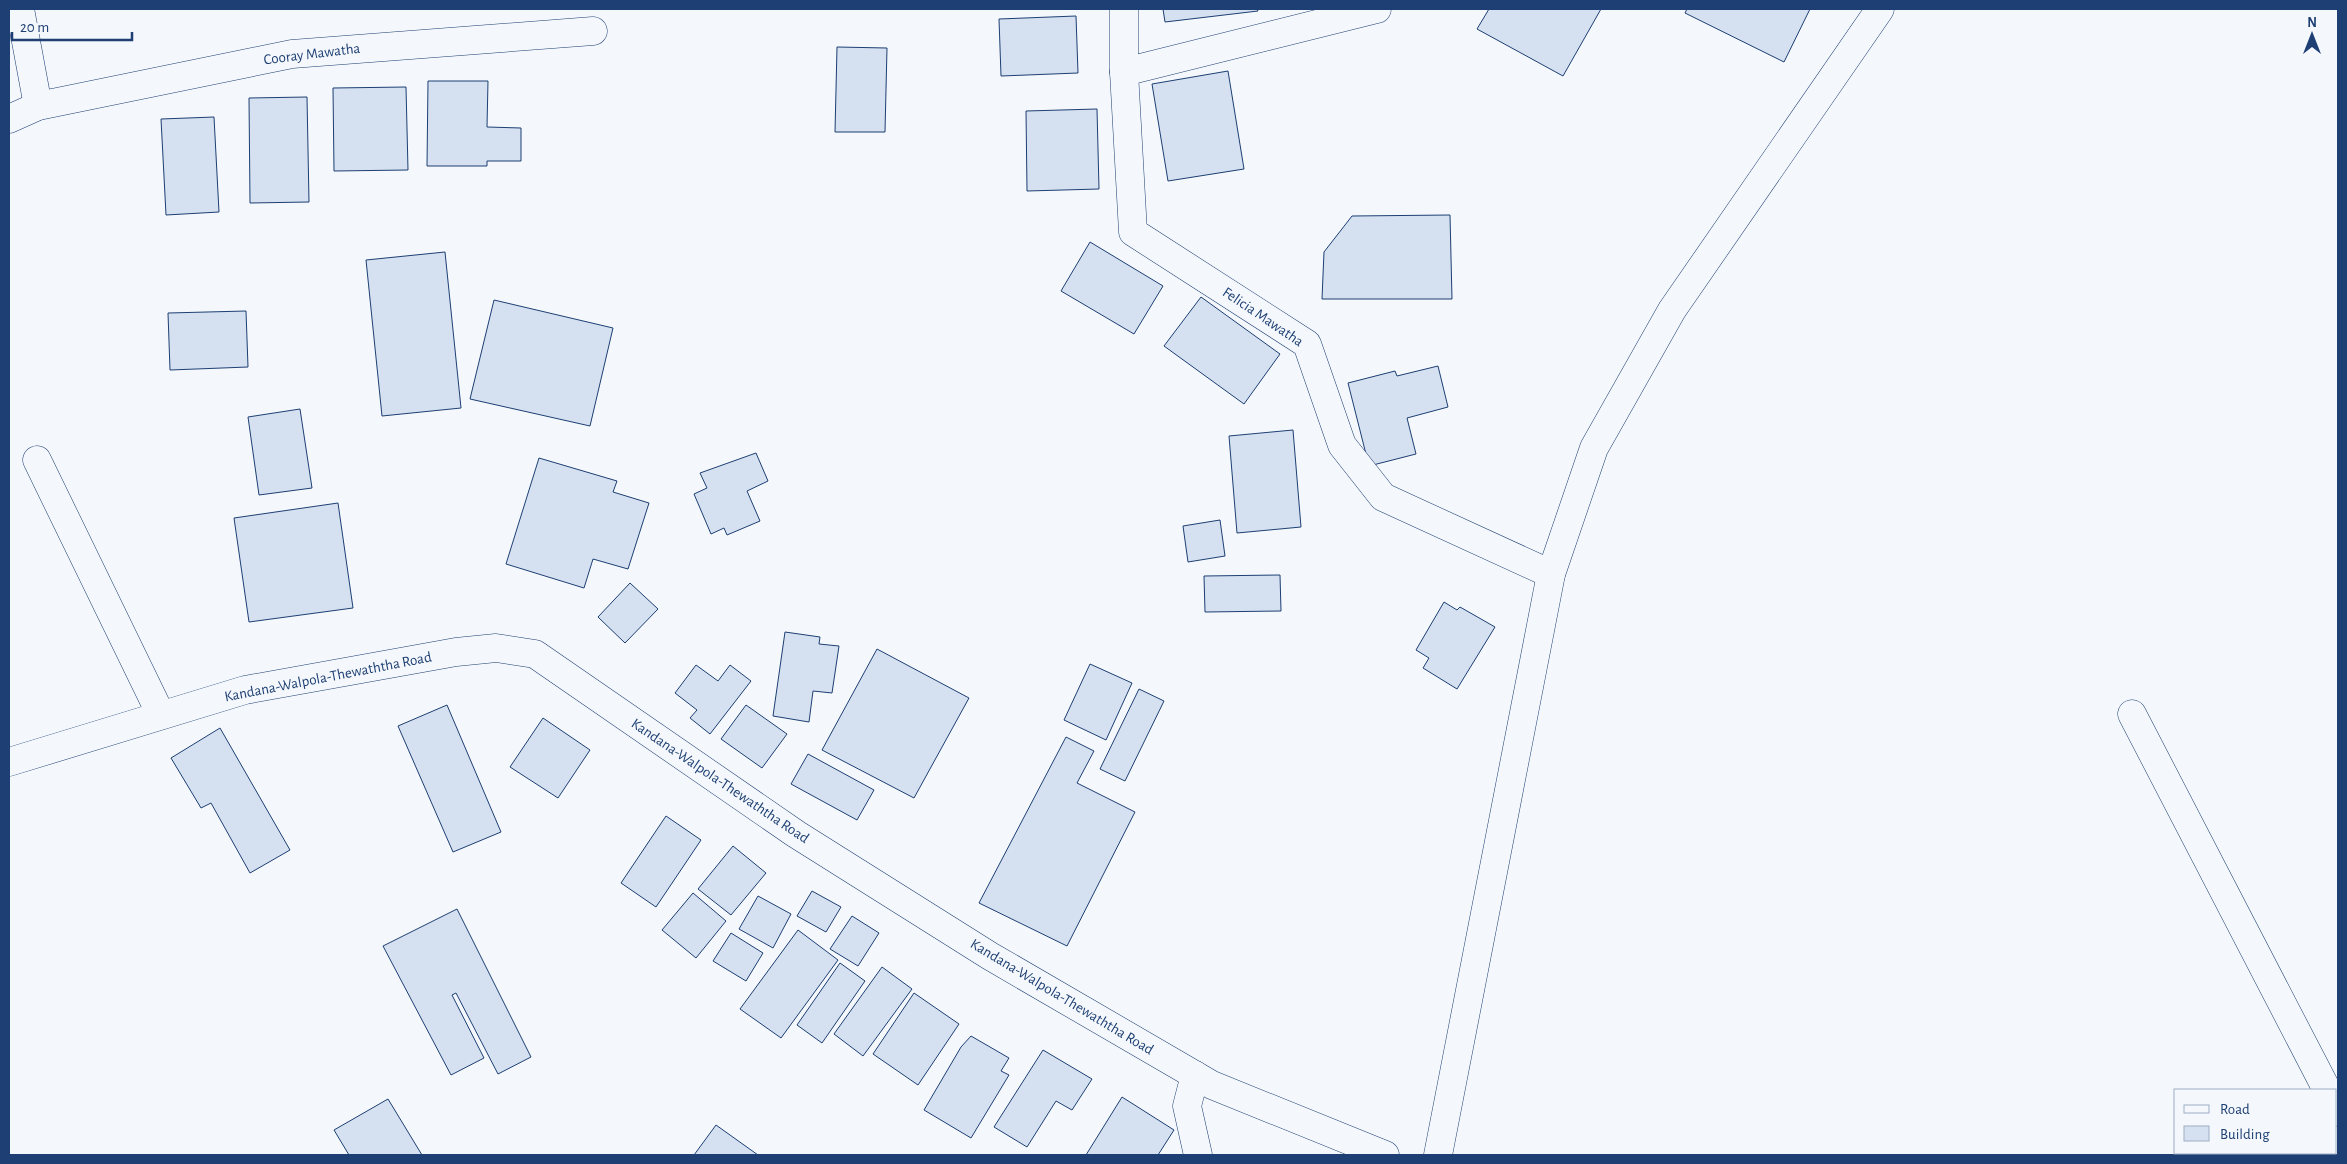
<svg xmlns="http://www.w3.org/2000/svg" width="2347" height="1164" viewBox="0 0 2347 1164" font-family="'Alegreya Sans',sans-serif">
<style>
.building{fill:#d5e0f0;stroke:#1d3f73}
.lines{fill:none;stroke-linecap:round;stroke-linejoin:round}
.minor-casing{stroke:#1d3f73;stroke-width:29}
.minor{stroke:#f4f7fb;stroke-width:28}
.labels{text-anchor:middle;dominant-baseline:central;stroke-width:4;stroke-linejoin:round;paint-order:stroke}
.street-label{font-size:15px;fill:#1d3f73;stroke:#f4f7fb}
</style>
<rect width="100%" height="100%" fill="#f4f7fb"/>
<g class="building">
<polygon points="1163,9 1257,9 1258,11 1165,22"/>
<polygon points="1489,9 1601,9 1563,76 1477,29"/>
<polygon points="1687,9 1810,9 1784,62 1685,13"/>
<polygon points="1076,16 1078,73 1001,76 999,19"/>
<polygon points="837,47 887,48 885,132 835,132"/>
<polygon points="1228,71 1244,169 1168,181 1152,84"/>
<polygon points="428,81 488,81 487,127 521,128 521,161 487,161 487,166 427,166"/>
<polygon points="406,87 408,170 334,171 333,88"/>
<polygon points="307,97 309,202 250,203 249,98"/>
<polygon points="1097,109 1099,189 1027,191 1026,111"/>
<polygon points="214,117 219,212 166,215 161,119"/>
<polygon points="1450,215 1452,299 1322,299 1324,252 1352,216"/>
<polygon points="1090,242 1163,286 1134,334 1061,291"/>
<polygon points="445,252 461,408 382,416 366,260"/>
<polygon points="1201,297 1280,354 1244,404 1164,346"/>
<polygon points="494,300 613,328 590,426 470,399"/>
<polygon points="246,311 248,367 170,370 168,313"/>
<polygon points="1438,366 1448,407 1407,418 1416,454 1369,466 1348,383 1395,371 1397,376"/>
<polygon points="300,409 312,488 259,495 248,417"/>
<polygon points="1293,430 1301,527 1237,533 1229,436"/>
<polygon points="756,453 768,481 747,491 760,521 727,535 724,528 711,534 694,494 707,488 700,473"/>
<polygon points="539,458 617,481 613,492 649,503 628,569 593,559 584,588 506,564"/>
<polygon points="338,503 353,608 249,622 234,518"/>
<polygon points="1220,520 1225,556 1188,562 1183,526"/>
<polygon points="1280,575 1281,611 1205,612 1204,576"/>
<polygon points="630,583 658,609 625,643 598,617"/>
<polygon points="1444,602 1457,610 1460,607 1495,627 1457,689 1423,668 1429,658 1416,650"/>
<polygon points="785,632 820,637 819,644 839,646 832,693 813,691 809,722 773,716"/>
<polygon points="877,649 969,698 914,798 822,750"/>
<polygon points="1090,664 1132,683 1106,740 1064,720"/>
<polygon points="696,665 718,681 730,665 751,681 710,734 690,718 697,710 675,693"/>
<polygon points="1139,689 1164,701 1125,781 1100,769"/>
<polygon points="447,705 501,832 453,852 398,726"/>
<polygon points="746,705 787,734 762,768 721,739"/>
<polygon points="543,718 590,750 558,798 510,767"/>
<polygon points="220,728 290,850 250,873 211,803 201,808 171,758"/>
<polygon points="1066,737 1094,751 1077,783 1135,812 1067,946 979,903"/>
<polygon points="808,754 874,790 857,820 791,784"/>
<polygon points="666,816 701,840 656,907 621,883"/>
<polygon points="733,846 766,873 731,915 698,889"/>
<polygon points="812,891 841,907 826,932 797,916"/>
<polygon points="693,893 726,921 696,958 662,930"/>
<polygon points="758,896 791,914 773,948 739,929"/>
<polygon points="457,909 531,1057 498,1074 456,993 452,995 484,1058 451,1075 383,946"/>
<polygon points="852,916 879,933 858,966 830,949"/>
<polygon points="798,930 838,960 781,1038 740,1009"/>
<polygon points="731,933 763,953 746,981 713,961"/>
<polygon points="840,963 865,981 822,1043 797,1025"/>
<polygon points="882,967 912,989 863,1056 834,1034"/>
<polygon points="914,993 959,1024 918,1085 873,1054"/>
<polygon points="971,1036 1009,1058 1001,1071 1009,1075 971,1138 924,1110 961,1047"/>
<polygon points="1043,1050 1092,1079 1072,1110 1056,1101 1027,1147 994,1127"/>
<polygon points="1122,1097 1174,1130 1158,1155 1086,1155"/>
<polygon points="388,1099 422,1155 349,1155 334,1130"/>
<polygon points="716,1125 758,1155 694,1155"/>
</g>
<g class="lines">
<defs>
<g id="minor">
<polyline points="20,9 38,106"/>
<polyline points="1124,9 1124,72 1133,232 1307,344 1342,445 1383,497 1551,574"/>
<polyline points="1124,72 1377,9"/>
<polyline points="9,119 38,106 292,54 593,31"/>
<polyline points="37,460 161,715"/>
<polyline points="2132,714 2327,1090"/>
<polyline points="9,762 245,690 456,652 496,648 535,654 796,834 990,956 1212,1085 1385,1155"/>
<polyline points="1195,1075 1187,1106 1198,1155"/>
<polyline points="2336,1107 2338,1112"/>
<polyline points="1438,1155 1551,574 1594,448 1672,310 1880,9"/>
<polyline points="2236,1155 2244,1153"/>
</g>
</defs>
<use href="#minor" class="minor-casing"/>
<use href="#minor" class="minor"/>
</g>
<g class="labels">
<g class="street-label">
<text transform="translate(312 54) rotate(-7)">Cooray Mawatha</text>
<text transform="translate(1263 317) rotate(34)">Felicia Mawatha</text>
<text transform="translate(328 677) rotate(-11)">Kandana-Walpola-Thewaththa Road</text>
<text transform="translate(720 781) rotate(34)">Kandana-Walpola-Thewaththa Road</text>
<text transform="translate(1062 997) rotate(31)">Kandana-Walpola-Thewaththa Road</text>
</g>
</g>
<rect width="2347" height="1164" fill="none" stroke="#1d3f73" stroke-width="20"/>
<rect x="2174" y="1089" width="162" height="65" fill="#f4f7fb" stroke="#9eadc5"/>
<rect x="2184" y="1105" width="25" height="8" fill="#f4f7fb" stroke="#9eadc5"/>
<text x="2220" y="1114" font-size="15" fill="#1d3f73">Road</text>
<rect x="2184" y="1126" width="25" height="15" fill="#d5e0f0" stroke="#9eadc5"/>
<text x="2220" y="1139" font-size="15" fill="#1d3f73">Building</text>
<g transform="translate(2312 35)" stroke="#f4f7fb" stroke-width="4" paint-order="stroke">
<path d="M0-4L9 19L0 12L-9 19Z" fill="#1d3f73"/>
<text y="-8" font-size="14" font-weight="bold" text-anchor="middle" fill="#1d3f73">N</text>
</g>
<path d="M12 32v8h120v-8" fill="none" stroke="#1d3f73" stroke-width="2.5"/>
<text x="20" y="32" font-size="15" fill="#1d3f73" stroke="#f4f7fb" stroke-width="4" paint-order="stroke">20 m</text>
</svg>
